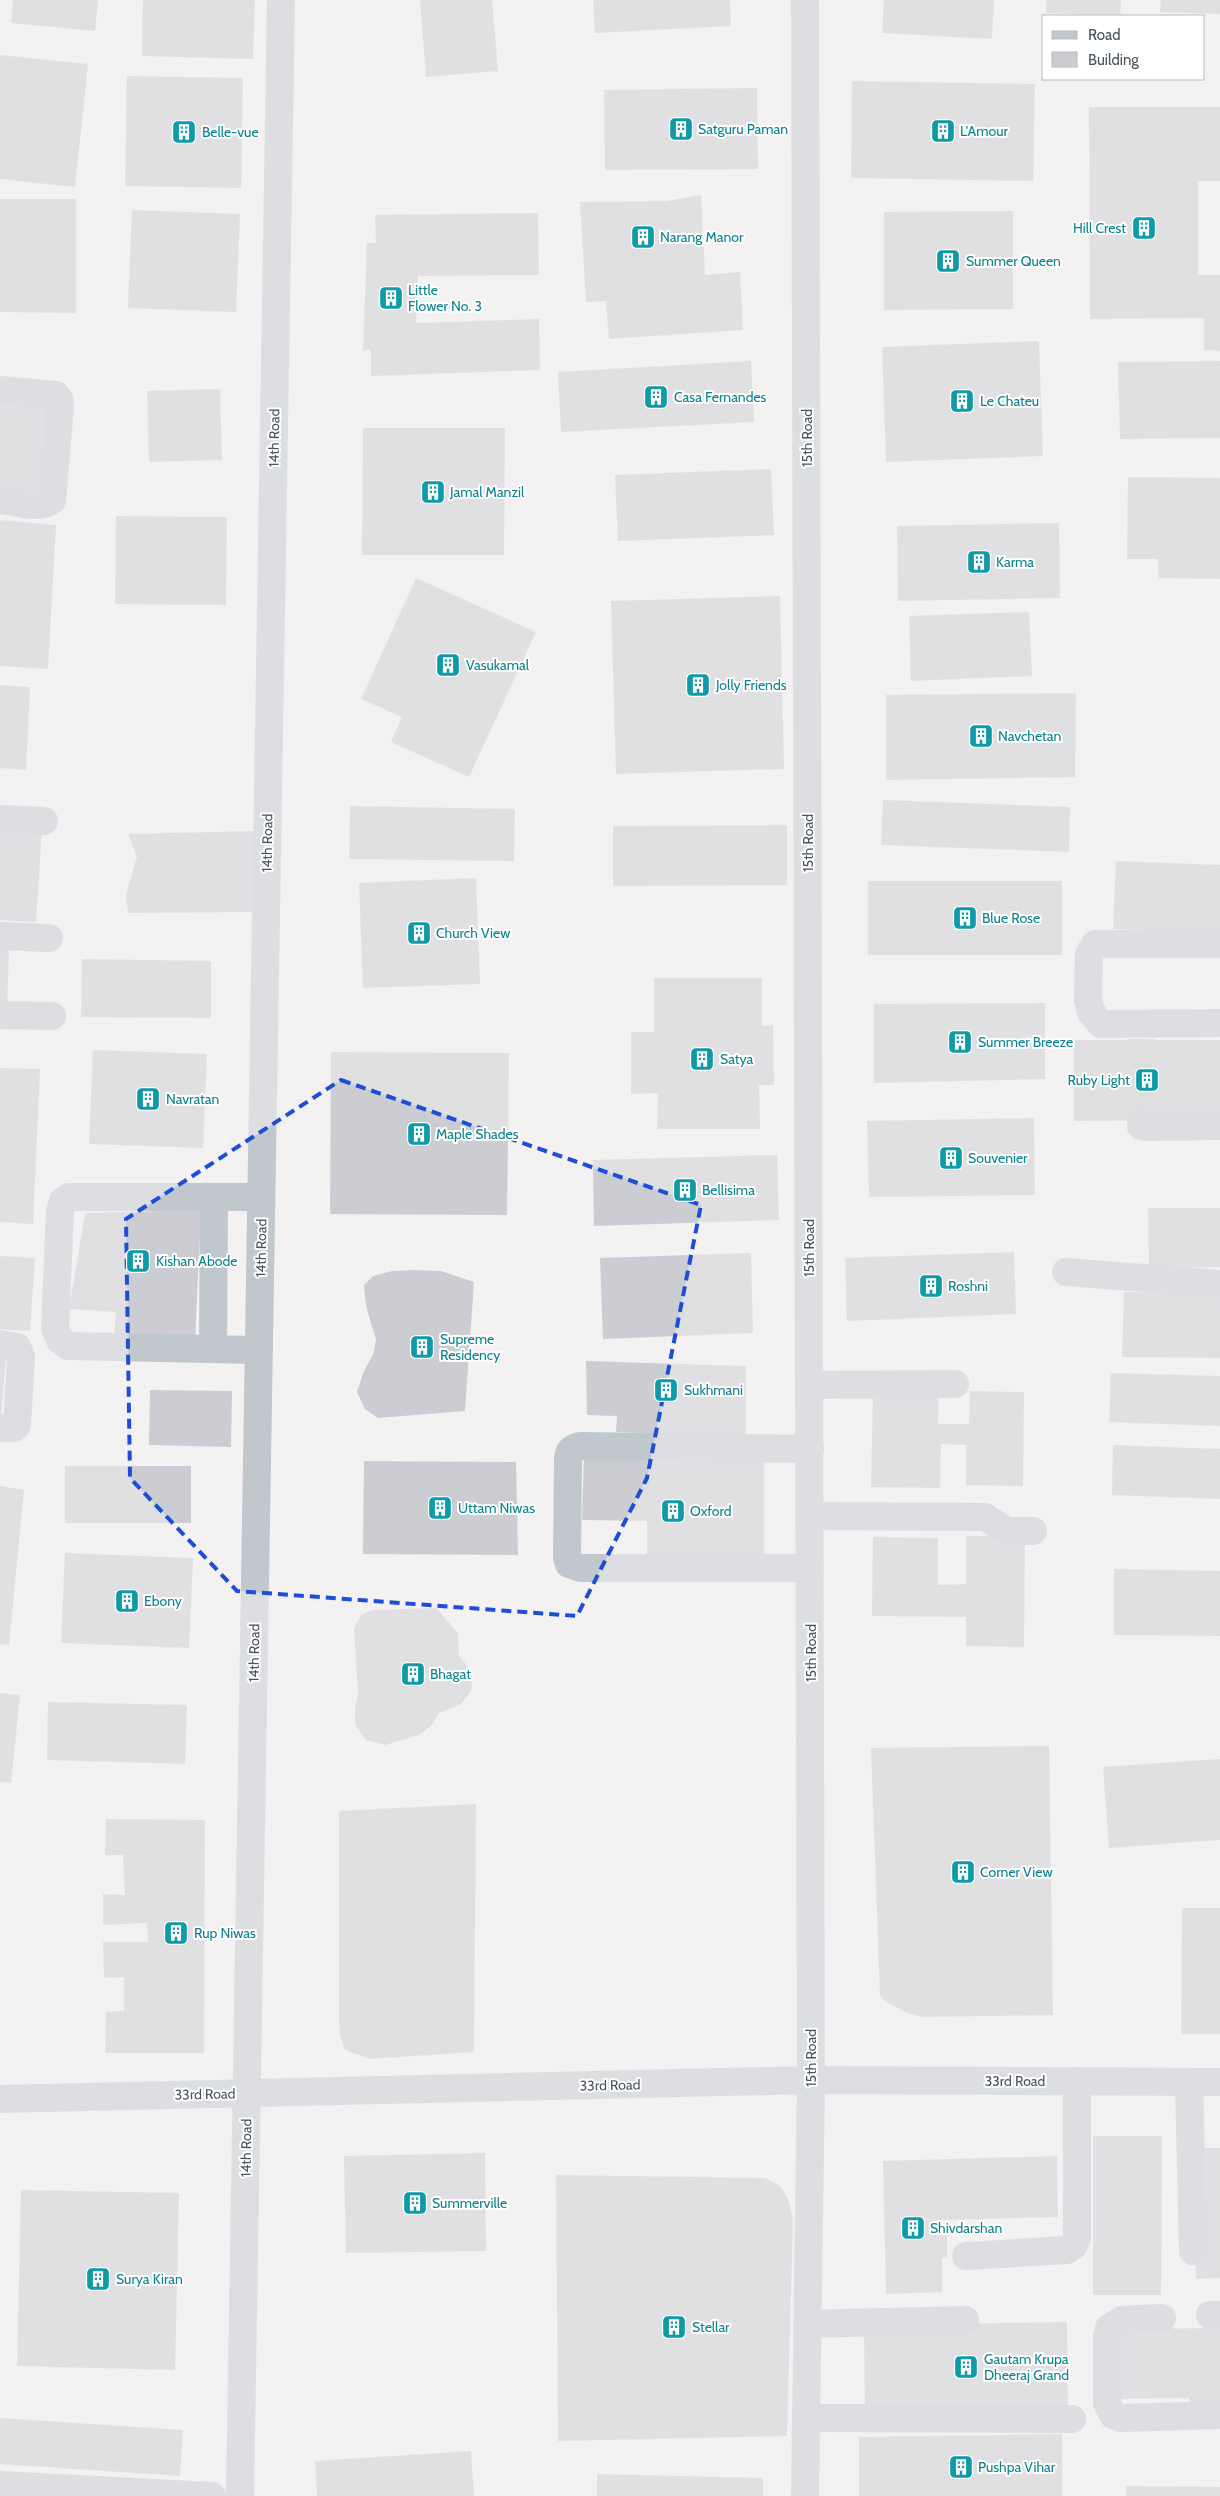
<svg xmlns="http://www.w3.org/2000/svg" width="1220" height="2496" viewBox="0 0 1220 2496" font-family="Cabin,sans-serif">
<style>
.building{fill:#cbcdd3}
.lines{fill:none;stroke-linecap:round;stroke-linejoin:round}
.minor-tunnel{stroke:#c9cacc;stroke-width:28;stroke-dasharray:28 14;stroke-linecap:butt}
.minor{stroke:#c0c8ce;stroke-width:28}
.tertiary{stroke:#c0c8ce;stroke-width:28}
.marked{fill:none;stroke:#1d4ed8;stroke-width:4;stroke-dasharray:10 6;stroke-linejoin:round}
.labels{text-anchor:middle;dominant-baseline:central;stroke-width:4;stroke-linejoin:round;paint-order:stroke}
.culture-label{font-size:14px;fill:#0d838f;stroke:#fff;text-anchor:start}
.street-label{font-size:14px;fill:#4a545c;stroke:#fff}
</style>
<rect width="100%" height="100%" fill="#f3f1f1"/>
<g class="building">
<polygon points="13,0 98,0 95,31 11,23"/>
<polygon points="143,0 255,0 253,59 142,56"/>
<polygon points="420,0 492,0 498,71 426,77"/>
<polygon points="593,0 730,0 731,26 595,33"/>
<polygon points="884,0 994,0 992,39 882,33"/>
<polygon points="1047,0 1121,0 1120,16 1046,13"/>
<polygon points="1161,0 1220,0 1220,14 1160,12"/>
<polygon points="0,55 88,64 75,187 0,179"/>
<polygon points="127,76 243,78 241,188 125,186"/>
<polygon points="852,81 1035,84 1033,181 851,178"/>
<polygon points="757,88 758,169 605,170 604,90"/>
<polygon points="1089,107 1220,107 1220,181 1198,181 1198,275 1220,275 1220,351 1204,350 1204,318 1090,319"/>
<polygon points="701,195 705,275 740,272 743,330 609,339 606,301 586,302 580,202 667,201"/>
<polygon points="0,199 76,199 76,313 0,312"/>
<polygon points="132,210 240,214 236,312 128,308"/>
<polygon points="1013,211 1013,309 884,310 884,212"/>
<polygon points="538,213 539,275 418,276 416,323 539,319 540,370 371,376 371,350 363,350 367,243 376,243 375,215"/>
<polygon points="1039,341 1043,456 886,462 882,347"/>
<polygon points="751,361 754,422 561,432 558,372"/>
<polygon points="1220,361 1220,438 1120,439 1118,362"/>
<polygon points="220,389 222,460 149,462 147,391"/>
<polygon points="0,399 52,405 41,498 0,493"/>
<polygon points="363,428 505,428 504,555 362,555"/>
<polygon points="771,469 774,535 618,541 615,475"/>
<polygon points="1128,477 1220,478 1220,579 1159,578 1158,559 1127,559"/>
<polygon points="116,516 227,517 226,605 115,604"/>
<polygon points="0,520 56,525 48,669 0,666"/>
<polygon points="1059,523 1060,598 898,601 897,526"/>
<polygon points="416,578 536,632 469,777 391,742 402,717 361,699"/>
<polygon points="780,596 784,769 616,774 611,601"/>
<polygon points="1029,612 1032,676 911,681 909,616"/>
<polygon points="0,685 30,687 26,770 0,768"/>
<polygon points="1076,693 1075,777 886,780 886,695"/>
<polygon points="883,800 1070,807 1069,852 881,845"/>
<polygon points="350,806 515,809 514,861 349,859"/>
<polygon points="0,825 42,827 36,922 0,920"/>
<polygon points="787,825 787,885 613,886 613,826"/>
<polygon points="256,831 256,912 128,913 126,895 137,856 128,834"/>
<polygon points="1116,861 1220,865 1220,933 1113,929"/>
<polygon points="476,878 480,984 363,988 359,883"/>
<rect x="868" y="881" width="194" height="74"/>
<polygon points="0,947 9,948 7,1009 0,1009"/>
<polygon points="82,959 211,961 211,1018 81,1017"/>
<polygon points="654,978 762,978 762,1026 773,1025 774,1085 759,1085 760,1129 657,1129 658,1093 631,1094 631,1032 654,1032"/>
<polygon points="1045,1003 1045,1079 874,1083 874,1004"/>
<polygon points="1074,1040 1220,1040 1220,1120 1074,1121"/>
<polygon points="93,1050 207,1054 203,1148 89,1144"/>
<polygon points="331,1052 509,1053 507,1215 330,1214"/>
<polygon points="0,1068 40,1069 33,1224 0,1222"/>
<polygon points="1034,1118 1035,1195 869,1197 867,1121"/>
<polygon points="777,1155 779,1220 594,1226 593,1160"/>
<polygon points="1148,1208 1220,1208 1220,1267 1149,1268"/>
<polygon points="201,1210 195,1342 114,1338 116,1312 69,1309 85,1213"/>
<polygon points="1014,1252 1016,1314 847,1321 845,1258"/>
<polygon points="751,1253 753,1333 603,1339 600,1258"/>
<polygon points="0,1256 35,1258 30,1331 0,1329"/>
<polygon points="414,1270 441,1271 474,1282 465,1411 378,1418 365,1409 357,1392 364,1371 373,1355 376,1340 366,1306 364,1285 373,1276 392,1271"/>
<polygon points="1124,1292 1220,1293 1220,1358 1122,1357"/>
<polygon points="0,1354 6,1355 1,1416 0,1416"/>
<polygon points="586,1361 746,1366 746,1437 616,1432 617,1416 587,1415"/>
<polygon points="1111,1373 1220,1376 1220,1426 1109,1422"/>
<polygon points="150,1390 232,1391 231,1447 149,1445"/>
<polygon points="970,1391 1024,1392 1023,1486 966,1485 966,1445 941,1444 940,1488 871,1487 873,1395 939,1395 938,1424 969,1424"/>
<polygon points="1113,1445 1220,1449 1220,1499 1112,1495"/>
<polygon points="584,1453 764,1455 764,1559 647,1558 647,1521 582,1520"/>
<polygon points="364,1461 516,1462 518,1555 363,1554"/>
<rect x="65" y="1466" width="126" height="57"/>
<polygon points="0,1486 24,1490 9,1645 0,1644"/>
<polygon points="966,1536 1025,1536 1024,1647 966,1646 966,1617 872,1616 873,1537 938,1538 938,1585 966,1584"/>
<polygon points="65,1553 193,1558 189,1648 61,1643"/>
<polygon points="1114,1569 1220,1571 1220,1636 1114,1635"/>
<polygon points="436,1608 458,1633 459,1655 468,1667 472,1681 471,1691 461,1704 439,1713 432,1725 419,1735 385,1745 366,1740 355,1725 355,1707 358,1695 354,1628 361,1615 372,1610"/>
<polygon points="0,1693 20,1695 11,1783 0,1782"/>
<polygon points="48,1702 187,1705 185,1764 47,1760"/>
<polygon points="1049,1746 1053,2015 923,2017 907,2013 885,2001 880,1995 871,1748"/>
<polygon points="1220,1759 1220,1840 1109,1848 1103,1767"/>
<polygon points="476,1804 474,2052 370,2059 345,2050 340,2036 339,2022 339,1811"/>
<polygon points="106,1819 205,1820 204,2053 105,2053 106,2012 124,2011 124,1977 104,1978 103,1942 148,1942 147,1923 103,1925 103,1894 125,1895 123,1855 105,1855"/>
<polygon points="1182,1908 1220,1908 1220,2034 1181,2034"/>
<polygon points="1093,2136 1162,2136 1161,2295 1093,2295"/>
<polygon points="1204,2148 1220,2148 1220,2278 1196,2279 1194,2195"/>
<polygon points="485,2153 486,2251 346,2253 344,2156"/>
<polygon points="1057,2156 1058,2217 942,2220 942,2236 947,2235 947,2257 942,2258 942,2292 886,2294 883,2161"/>
<polygon points="556,2175 765,2178 780,2186 788,2199 793,2219 787,2436 558,2441"/>
<polygon points="21,2190 179,2193 175,2370 17,2366"/>
<polygon points="1067,2322 1068,2410 865,2413 864,2325"/>
<polygon points="1220,2328 1220,2407 1189,2408 1189,2398 1117,2399 1117,2329"/>
<polygon points="0,2418 183,2430 180,2476 0,2464"/>
<polygon points="1062,2434 1062,2496 859,2496 859,2437"/>
<polygon points="471,2451 474,2496 317,2496 315,2461"/>
<polygon points="597,2474 763,2478 763,2496 597,2496"/>
<polygon points="1126,2486 1220,2487 1220,2496 1126,2496"/>
</g>
<g class="lines">
<polyline class="minor-tunnel" points="1141,1039 1141,1122"/>
<g class="minor">
<path d="M0,390L56,395L59,399L60,406L52,500C40,510 15,502 0,500"/>
<polyline points="0,819 44,821"/>
<polyline points="0,936 49,938"/>
<polyline points="1220,944 1095,944 1089,954 1088,999 1091,1012 1101,1024 1220,1023"/>
<polyline points="0,1015 52,1016"/>
<polyline points="1141,1122 1141,1126 1147,1127 1220,1126"/>
<polyline points="1066,1272 1220,1284"/>
<polyline points="0,1344 17,1347 21,1357 17,1425 14,1428 0,1428"/>
<polyline points="213,1349 214,1197"/>
<polyline points="259,1350 68,1346 60,1340 55,1329 60,1211 63,1201 69,1197 261,1197"/>
<polyline points="810,1385 955,1384"/>
<path d="M810,1449L580,1446C572,1448 569,1450 568,1458L567,1558L569,1564L581,1568H810"/>
<polyline points="810,1516 985,1517 1007,1531 1033,1531"/>
<polyline points="1189,2082 1193,2251"/>
<polyline points="966,2256 1067,2250 1074,2245 1077,2238 1077,2081"/>
<polyline points="1210,2315 1220,2315"/>
<polyline points="1162,2318 1122,2320 1109,2328 1107,2335 1107,2403 1113,2415 1121,2418 1220,2415"/>
<polyline points="807,2324 965,2320"/>
<polyline points="806,2418 1072,2419"/>
<polyline points="0,2485 212,2496"/>
<polyline points="240,2496 281,0"/>
<polyline points="805,2496 811,2080 805,0"/>
</g>
<polyline class="tertiary" points="0,2099 811,2080 1220,2082"/>
</g>
<path d="M0 0H1220V2496H0ZM341,1080L701,1205L647,1478L577,1616L237,1591L130,1478L126,1219Z" fill="#f3f1f1" fill-opacity=".55" fill-rule="evenodd"/>
<path class="marked" d="M341,1080L701,1205L647,1478L577,1616L237,1591L130,1478L126,1219Z"/>
<defs>
<symbol id="building-square" viewBox="-11 -11 22 22"><rect x="-9" y="-9" width="18" height="18" rx="4" fill="#0f9aa8" stroke="#fff"/><path d="M-4-6H4V6H1V3H-1V6H-4ZM-2.5-4.3h1.7v1.8h-1.7ZM.8-4.3h1.7v1.8H.8ZM-2.5-1h1.7V.8h-1.7ZM.8-1h1.7V.8H.8Z" fill="#fff"/></symbol>
</defs>
<g fill-rule="evenodd">
<use href="#building-square" x="667" y="115" width="28" height="28"/>
<use href="#building-square" x="929" y="117" width="28" height="28"/>
<use href="#building-square" x="170" y="118" width="28" height="28"/>
<use href="#building-square" x="1130" y="214" width="28" height="28"/>
<use href="#building-square" x="629" y="223" width="28" height="28"/>
<use href="#building-square" x="934" y="247" width="28" height="28"/>
<use href="#building-square" x="377" y="284" width="28" height="28"/>
<use href="#building-square" x="642" y="383" width="28" height="28"/>
<use href="#building-square" x="948" y="387" width="28" height="28"/>
<use href="#building-square" x="419" y="478" width="28" height="28"/>
<use href="#building-square" x="965" y="548" width="28" height="28"/>
<use href="#building-square" x="434" y="651" width="28" height="28"/>
<use href="#building-square" x="684" y="671" width="28" height="28"/>
<use href="#building-square" x="967" y="722" width="28" height="28"/>
<use href="#building-square" x="951" y="904" width="28" height="28"/>
<use href="#building-square" x="405" y="919" width="28" height="28"/>
<use href="#building-square" x="946" y="1028" width="28" height="28"/>
<use href="#building-square" x="688" y="1045" width="28" height="28"/>
<use href="#building-square" x="1133" y="1066" width="28" height="28"/>
<use href="#building-square" x="134" y="1085" width="28" height="28"/>
<use href="#building-square" x="405" y="1120" width="28" height="28"/>
<use href="#building-square" x="937" y="1144" width="28" height="28"/>
<use href="#building-square" x="671" y="1176" width="28" height="28"/>
<use href="#building-square" x="124" y="1247" width="28" height="28"/>
<use href="#building-square" x="917" y="1272" width="28" height="28"/>
<use href="#building-square" x="408" y="1333" width="28" height="28"/>
<use href="#building-square" x="652" y="1376" width="28" height="28"/>
<use href="#building-square" x="426" y="1494" width="28" height="28"/>
<use href="#building-square" x="659" y="1497" width="28" height="28"/>
<use href="#building-square" x="113" y="1587" width="28" height="28"/>
<use href="#building-square" x="399" y="1660" width="28" height="28"/>
<use href="#building-square" x="949" y="1858" width="28" height="28"/>
<use href="#building-square" x="162" y="1919" width="28" height="28"/>
<use href="#building-square" x="401" y="2189" width="28" height="28"/>
<use href="#building-square" x="899" y="2214" width="28" height="28"/>
<use href="#building-square" x="84" y="2265" width="28" height="28"/>
<use href="#building-square" x="660" y="2313" width="28" height="28"/>
<use href="#building-square" x="952" y="2353" width="28" height="28"/>
<use href="#building-square" x="947" y="2453" width="28" height="28"/>
</g>
<g class="labels">
<g class="culture-label">
<text x="698" y="129">Satguru Paman</text>
<text x="960" y="131">L'Amour</text>
<text x="202" y="132">Belle-vue</text>
<text x="1126" y="228" text-anchor="end">Hill Crest</text>
<text x="660" y="237">Narang Manor</text>
<text x="966" y="261">Summer Queen</text>
<text x="408" y="290">Little<tspan x="408" dy="16">Flower No. 3</tspan></text>
<text x="674" y="397">Casa Fernandes</text>
<text x="980" y="401">Le Chateu</text>
<text x="450" y="492">Jamal Manzil</text>
<text x="996" y="562">Karma</text>
<text x="466" y="665">Vasukamal</text>
<text x="716" y="685">Jolly Friends</text>
<text x="998" y="736">Navchetan</text>
<text x="982" y="918">Blue Rose</text>
<text x="436" y="933">Church View</text>
<text x="978" y="1042">Summer Breeze</text>
<text x="720" y="1059">Satya</text>
<text x="1130" y="1080" text-anchor="end">Ruby Light</text>
<text x="166" y="1099">Navratan</text>
<text x="436" y="1134">Maple Shades</text>
<text x="968" y="1158">Souvenier</text>
<text x="702" y="1190">Bellisima</text>
<text x="156" y="1261">Kishan Abode</text>
<text x="948" y="1286">Roshni</text>
<text x="440" y="1339">Supreme<tspan x="440" dy="16">Residency</tspan></text>
<text x="684" y="1390">Sukhmani</text>
<text x="458" y="1508">Uttam Niwas</text>
<text x="690" y="1511">Oxford</text>
<text x="144" y="1601">Ebony</text>
<text x="430" y="1674">Bhagat</text>
<text x="980" y="1872">Corner View</text>
<text x="194" y="1933">Rup Niwas</text>
<text x="432" y="2203">Summerville</text>
<text x="930" y="2228">Shivdarshan</text>
<text x="116" y="2279">Surya Kiran</text>
<text x="692" y="2327">Stellar</text>
<text x="984" y="2359">Gautam Krupa<tspan x="984" dy="16">Dheeraj Grand</tspan></text>
<text x="978" y="2467">Pushpa Vihar</text>
</g>
<g class="street-label">
<text transform="translate(274 438) rotate(-89)">14th Road</text>
<text transform="translate(807 438) rotate(-90)">15th Road</text>
<text transform="translate(267 843) rotate(-89)">14th Road</text>
<text transform="translate(808 843) rotate(-90)">15th Road</text>
<text transform="translate(261 1248) rotate(-89)">14th Road</text>
<text transform="translate(809 1248) rotate(-90)">15th Road</text>
<text transform="translate(254 1653) rotate(-89)">14th Road</text>
<text transform="translate(811 1653) rotate(-90)">15th Road</text>
<text transform="translate(811 2058) rotate(-90)">15th Road</text>
<text x="1015" y="2081">33rd Road</text>
<text transform="translate(610 2085) rotate(-1)">33rd Road</text>
<text transform="translate(205 2094) rotate(-1)">33rd Road</text>
<text transform="translate(246 2148) rotate(-89)">14th Road</text>
</g>
</g>
<rect x="1042" y="15" width="162" height="65" fill="#ffffff" stroke="#b7bbbe"/>
<rect x="1052" y="31" width="25" height="8" fill="#c0c8ce" stroke="#b7bbbe"/>
<text x="1088" y="40" font-size="15" fill="#4a545c">Road</text>
<rect x="1052" y="52" width="25" height="15" fill="#cbcdd3" stroke="#b7bbbe"/>
<text x="1088" y="65" font-size="15" fill="#4a545c">Building</text>
</svg>
